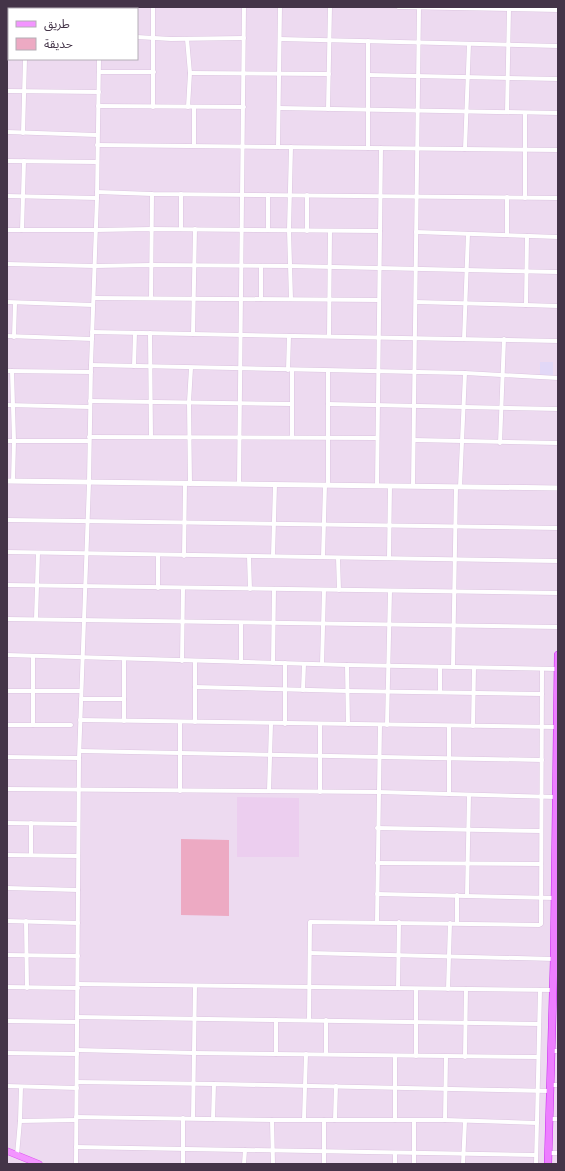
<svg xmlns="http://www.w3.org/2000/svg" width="565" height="1171" viewBox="0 0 565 1171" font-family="Helvetica,'Noto Sans Arabic',sans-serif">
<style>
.residential{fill:#eddaf0;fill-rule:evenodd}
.education{fill:#ecceef}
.medical{fill:#e2d8f7}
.green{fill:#edaac3}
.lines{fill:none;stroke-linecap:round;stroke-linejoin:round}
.minor-casing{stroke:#dbc4df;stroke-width:5}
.tertiary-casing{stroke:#dbc4df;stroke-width:6}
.primary-casing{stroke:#dd58f0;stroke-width:7}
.trunk-casing{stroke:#c827ee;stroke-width:8}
.minor{stroke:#fff;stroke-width:4}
.tertiary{stroke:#fff;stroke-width:5}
.primary{stroke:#f395ff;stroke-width:6}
.trunk{stroke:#ed7eff;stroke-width:7}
</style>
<rect width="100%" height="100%" fill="#f3e6f5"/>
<path class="residential" d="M7,7H558V1164H7ZM9,9H137V59H9Z"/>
<polygon class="education" points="237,797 299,798 299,857 237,857"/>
<rect class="medical" x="540" y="362" width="13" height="14"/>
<polygon class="green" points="181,839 229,840 229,916 181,915"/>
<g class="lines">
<defs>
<g id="minor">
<polyline points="398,7 558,10"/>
<polyline points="26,9 26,7"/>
<polyline points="101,9 101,7"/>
<polyline points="7,22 9,22"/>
<polyline points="137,37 171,39 244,38"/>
<polyline points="187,39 190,73 188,107"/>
<polyline points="280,39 558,46"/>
<polyline points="368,41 368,148"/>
<polyline points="7,58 9,58"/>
<polyline points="99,72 154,72"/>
<polyline points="190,73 329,74"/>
<polyline points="369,75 558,79"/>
<polyline points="7,91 99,92"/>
<polyline points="98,106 244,107"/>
<polyline points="153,107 153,7"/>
<polyline points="194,107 194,145"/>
<polyline points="279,108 558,113"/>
<polyline points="328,109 330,7"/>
<polyline points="507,112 509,9"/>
<polyline points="7,132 97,135"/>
<polyline points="23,133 25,59"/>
<polyline points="97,145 558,150"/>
<polyline points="278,147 280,7"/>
<polyline points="465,149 469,44"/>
<polyline points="7,161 97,162"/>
<polyline points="97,192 152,194 558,198"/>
<polyline points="268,195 268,230"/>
<polyline points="307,195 307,231"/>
<polyline points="7,196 97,198"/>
<polyline points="525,198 525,113"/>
<polyline points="181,229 181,194"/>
<polyline points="7,230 96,230 151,229 380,231"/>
<polyline points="22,230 24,161"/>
<polyline points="416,232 558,237"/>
<polyline points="507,235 507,197"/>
<polyline points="7,264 95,266 151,265 290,266 558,272"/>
<polyline points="261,266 261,299"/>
<polyline points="94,298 379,300"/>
<polyline points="151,298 152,194"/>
<polyline points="291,299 289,230 291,147"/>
<polyline points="7,302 93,305"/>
<polyline points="416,302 526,305 527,236"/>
<polyline points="526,305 558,306"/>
<polyline points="92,332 558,341"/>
<polyline points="150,333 151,437"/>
<polyline points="193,334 195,229"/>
<polyline points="7,336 92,339"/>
<polyline points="329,336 330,231"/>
<polyline points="14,337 15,303"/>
<polyline points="464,339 468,234"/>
<polyline points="91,365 465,373 558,378"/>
<polyline points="134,366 135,333"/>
<polyline points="288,370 289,336"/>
<polyline points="7,371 91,372"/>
<polyline points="12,371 14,441 13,481"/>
<polyline points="328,371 328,485"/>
<polyline points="90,401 291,404"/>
<polyline points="328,404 558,409"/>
<polyline points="7,405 90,407"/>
<polyline points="89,437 377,438"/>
<polyline points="292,437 292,370"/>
<polyline points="414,440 558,443"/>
<polyline points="7,441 89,441"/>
<polyline points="500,443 504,339"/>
<polyline points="190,484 189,402 191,368"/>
<polyline points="239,484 244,7"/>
<polyline points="377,486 381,148"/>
<polyline points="413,486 419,7"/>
<polyline points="460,487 465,373"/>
<polyline points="7,520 558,528"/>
<polyline points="7,552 558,561"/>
<polyline points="158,555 158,588"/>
<polyline points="184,556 185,484"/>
<polyline points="273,556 275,485"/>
<polyline points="249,557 250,589"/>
<polyline points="323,557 325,485"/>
<polyline points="338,558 339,590"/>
<polyline points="389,558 390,486"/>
<polyline points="7,585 558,593"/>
<polyline points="7,619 558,627"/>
<polyline points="36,619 38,553"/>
<polyline points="7,655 347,665 557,669"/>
<polyline points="33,656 33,725"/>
<polyline points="182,661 183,588"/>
<polyline points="241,662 241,623"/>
<polyline points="273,663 274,589"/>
<polyline points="322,664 324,590"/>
<polyline points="347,665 348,724"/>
<polyline points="440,667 440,692"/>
<polyline points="453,667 456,487"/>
<polyline points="195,687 348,691 542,694"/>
<polyline points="303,690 304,664"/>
<polyline points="7,691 81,691"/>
<polyline points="81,699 124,699"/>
<polyline points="80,720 556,727"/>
<polyline points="124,721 124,659"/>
<polyline points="195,722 195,661"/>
<polyline points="285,724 285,663"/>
<polyline points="7,725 71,725"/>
<polyline points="387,725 390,591"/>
<polyline points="473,726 474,668"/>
<polyline points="80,751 542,760"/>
<polyline points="7,757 79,758"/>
<polyline points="7,789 378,792 556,797"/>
<polyline points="180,791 180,722"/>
<polyline points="269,791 271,724"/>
<polyline points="320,792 320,724"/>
<polyline points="449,794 449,726"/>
<polyline points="7,823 78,824"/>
<polyline points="377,828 541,831"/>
<polyline points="7,855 78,856"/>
<polyline points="31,855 31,823"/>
<polyline points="377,863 541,864"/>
<polyline points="7,888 78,890"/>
<polyline points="377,894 555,898"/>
<polyline points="467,895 469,795"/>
<polyline points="7,921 78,923"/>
<polyline points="26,921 27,988"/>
<polyline points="377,922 380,725"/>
<polyline points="457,923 457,895"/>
<polyline points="310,953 554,959"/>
<polyline points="7,955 78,956"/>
<polyline points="78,984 553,990"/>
<polyline points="7,987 78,988"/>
<polyline points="398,988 399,922"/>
<polyline points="416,989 416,1056"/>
<polyline points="448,989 450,923"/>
<polyline points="77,1017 539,1024"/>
<polyline points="309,1020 310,922 539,925 541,924 542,669"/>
<polyline points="326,1020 326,1054"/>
<polyline points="7,1021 77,1022"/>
<polyline points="77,1050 194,1053 538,1057"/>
<polyline points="552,1051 558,1051"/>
<polyline points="7,1053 77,1054"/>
<polyline points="276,1054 276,1020"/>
<polyline points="465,1057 466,989"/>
<polyline points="77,1082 214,1084"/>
<polyline points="551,1085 558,1085"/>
<polyline points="7,1086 77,1088"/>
<polyline points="76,1117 272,1120 445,1120 537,1123"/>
<polyline points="193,1118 195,986"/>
<polyline points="213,1119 214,1084 550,1091"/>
<polyline points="304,1119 306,1054"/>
<polyline points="550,1119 558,1119"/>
<polyline points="272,1120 273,1164"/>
<polyline points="335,1120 336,1086"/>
<polyline points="395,1120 395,1056"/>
<polyline points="445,1120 446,1057"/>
<polyline points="20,1121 76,1120"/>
<polyline points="76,1147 536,1155"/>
<polyline points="548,1153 558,1153"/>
<polyline points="17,1155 20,1121 21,1087"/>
<polyline points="76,1164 79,758 89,483 91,365 97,198 99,59"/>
<polyline points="183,1164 183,1118"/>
<polyline points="244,1164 245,1150"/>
<polyline points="324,1164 324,1120"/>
<polyline points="395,1164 395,1153"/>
<polyline points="414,1164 414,1121"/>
<polyline points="463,1164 465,1121"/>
<polyline points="536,1164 540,990"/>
</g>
<polyline id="tertiary" points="7,481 558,488"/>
<polyline id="primary" points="7,1151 39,1164"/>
<polyline id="trunk" points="548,1164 554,959 558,655"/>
</defs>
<use href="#minor" class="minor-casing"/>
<use href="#tertiary" class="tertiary-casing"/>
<use href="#primary" class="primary-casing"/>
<use href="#trunk" class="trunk-casing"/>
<use href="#minor" class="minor"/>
<use href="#tertiary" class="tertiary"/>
<use href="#primary" class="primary"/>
<use href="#trunk" class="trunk"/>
</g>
<rect width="565" height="1171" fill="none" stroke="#443448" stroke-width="16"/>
<rect x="8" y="8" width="130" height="52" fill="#ffffff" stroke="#b4aeb6"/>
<rect x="16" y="21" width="20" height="6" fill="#f395ff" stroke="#b4aeb6"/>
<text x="44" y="28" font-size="12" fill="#443448">طريق</text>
<rect x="16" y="38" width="20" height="12" fill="#edaac3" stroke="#b4aeb6"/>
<text x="44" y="48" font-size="12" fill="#443448">حديقة</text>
</svg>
